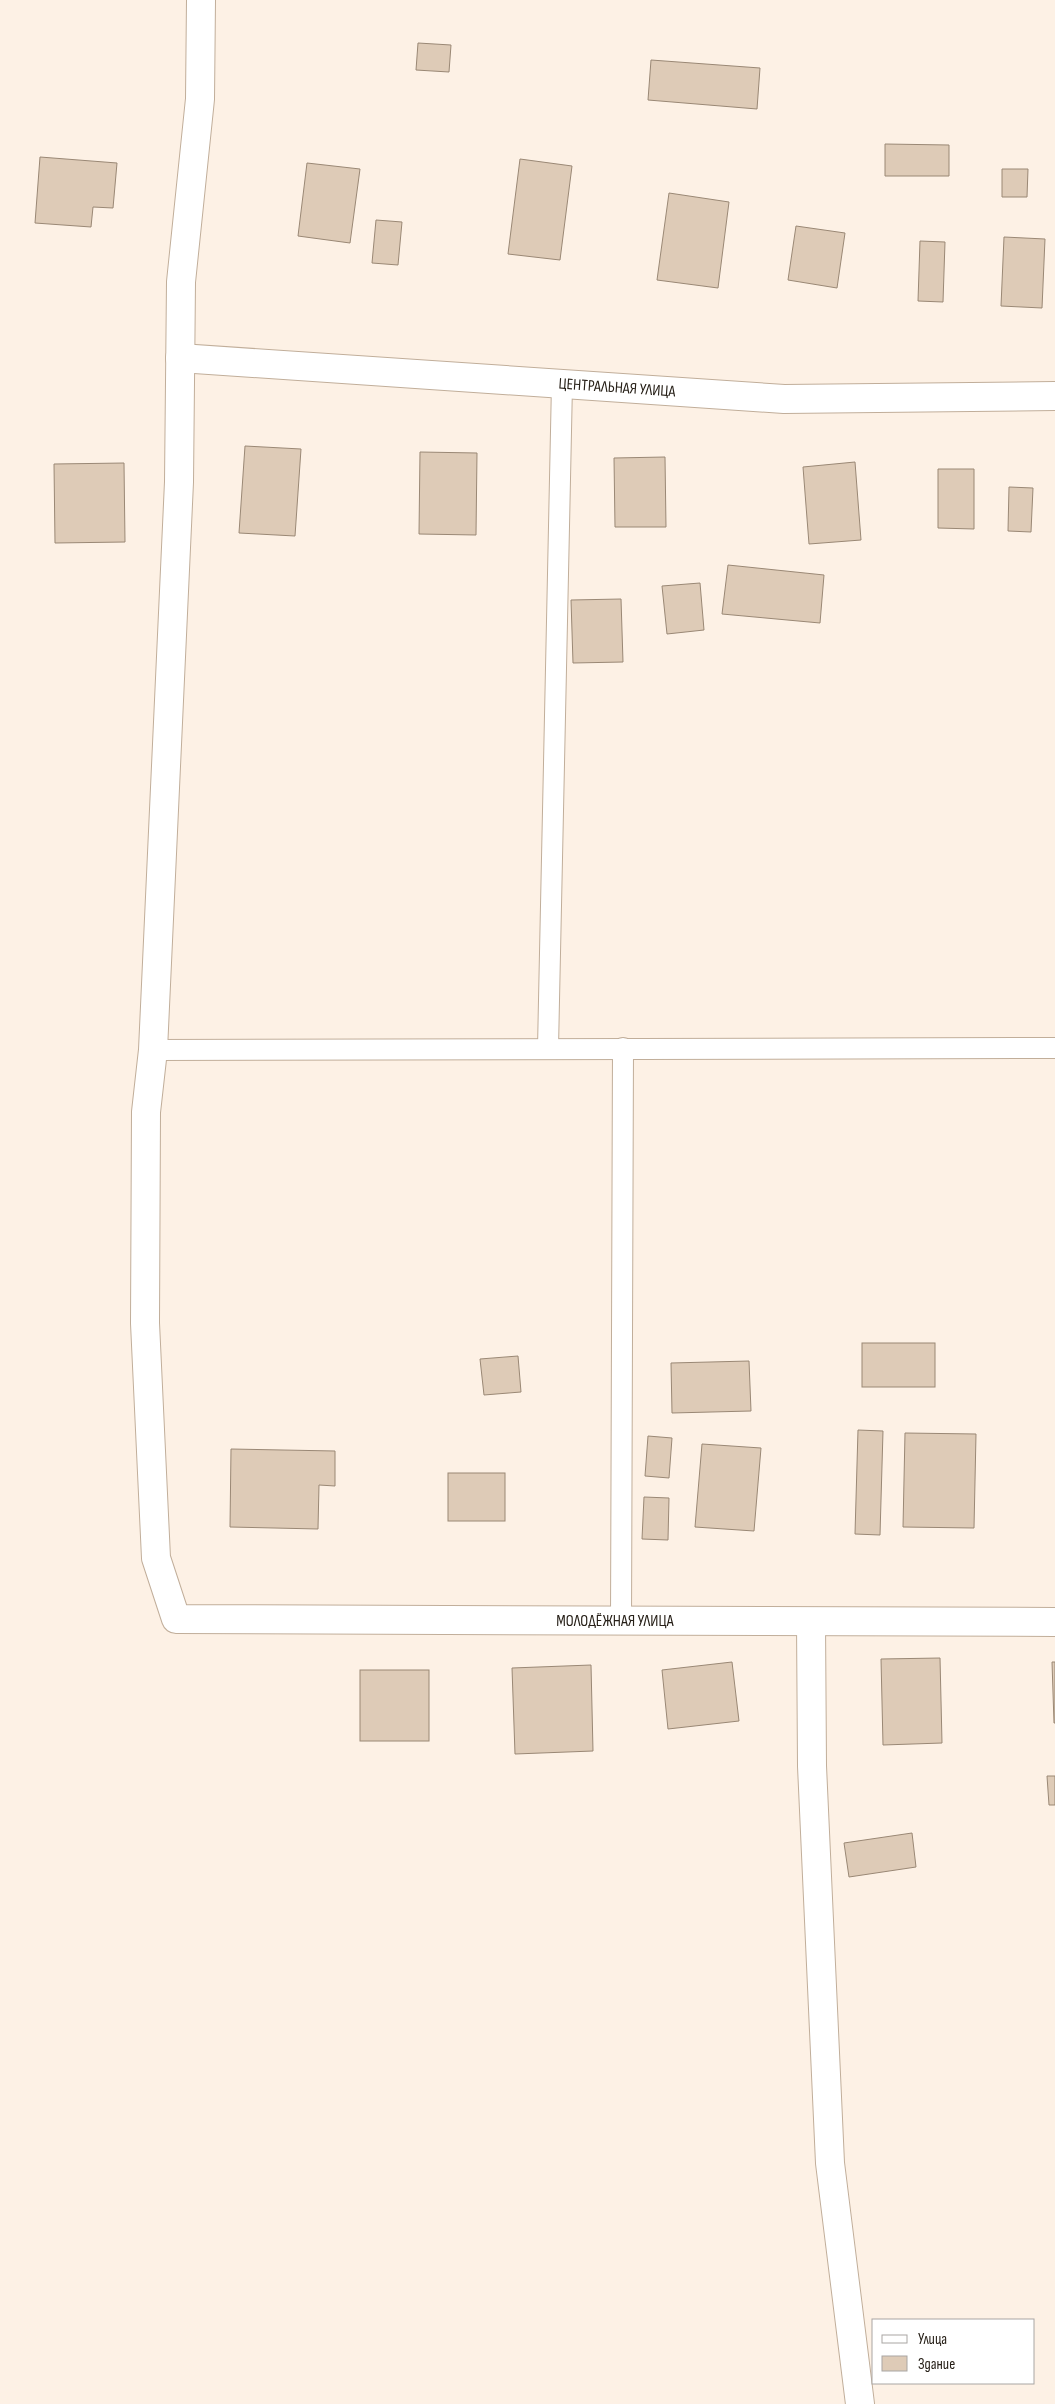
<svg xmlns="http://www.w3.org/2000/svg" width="1055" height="2404" viewBox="0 0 1055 2404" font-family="'Sofia Sans Condensed',sans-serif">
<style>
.building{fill:#decbb7;stroke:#9a8875}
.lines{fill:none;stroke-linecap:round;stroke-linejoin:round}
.lane-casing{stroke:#c1ae9a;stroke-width:22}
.street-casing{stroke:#c1ae9a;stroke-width:30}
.lane{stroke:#fff;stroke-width:20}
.street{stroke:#fff;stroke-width:28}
.labels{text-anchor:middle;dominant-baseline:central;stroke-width:4.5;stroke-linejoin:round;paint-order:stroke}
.street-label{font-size:16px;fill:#272018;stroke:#fff}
</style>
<rect width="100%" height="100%" fill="#fdf1e5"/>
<g class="building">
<polygon points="418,43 451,45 449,72 416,70"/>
<polygon points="651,60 760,68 757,109 648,100"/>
<polygon points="885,144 949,145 949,176 885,176"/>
<polygon points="40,157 117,163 113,208 93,207 91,227 35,223"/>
<polygon points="520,159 572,166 560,260 508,254"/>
<polygon points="307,163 360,169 350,243 298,236"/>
<polygon points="1002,169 1028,169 1027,197 1002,197"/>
<polygon points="669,193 729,202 718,288 657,280"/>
<polygon points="376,220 402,222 398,265 372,263"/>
<polygon points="796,226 845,233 837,288 788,280"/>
<polygon points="1004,237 1045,239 1042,308 1001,306"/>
<polygon points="920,241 945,242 943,302 918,301"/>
<polygon points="245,446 301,449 295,536 239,533"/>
<polygon points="420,452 477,453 476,535 419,534"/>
<polygon points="665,457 666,527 615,527 614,458"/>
<polygon points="855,462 861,540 809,544 803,467"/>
<polygon points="124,463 125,542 55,543 54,464"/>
<polygon points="938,469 974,469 974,529 938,528"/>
<polygon points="1009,487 1033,488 1031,532 1008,531"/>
<polygon points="728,565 824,575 820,623 722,614"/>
<polygon points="700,583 704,630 667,634 662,586"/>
<polygon points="621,599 623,662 573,663 571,600"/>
<rect x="862" y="1343" width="73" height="44"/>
<polygon points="518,1356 521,1392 484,1395 480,1359"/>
<polygon points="749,1361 751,1411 672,1413 671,1363"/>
<polygon points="858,1430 883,1431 880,1535 855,1534"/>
<polygon points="905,1433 976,1434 974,1528 903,1527"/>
<polygon points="648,1436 672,1438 669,1478 645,1476"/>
<polygon points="702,1444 761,1448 754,1531 695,1527"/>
<polygon points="231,1449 335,1451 335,1486 319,1485 318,1529 230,1527"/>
<rect x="448" y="1473" width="57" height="48"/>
<polygon points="644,1497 669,1498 668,1540 642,1539"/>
<polygon points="940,1658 942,1743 883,1745 881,1659"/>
<polygon points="732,1662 739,1721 668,1729 662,1670"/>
<polygon points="1052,1662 1055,1662 1055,1723 1054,1723"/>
<polygon points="591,1665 593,1751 515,1754 512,1668"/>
<rect x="360" y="1670" width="69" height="71"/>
<polygon points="1047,1776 1055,1776 1055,1805 1049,1805"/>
<polygon points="912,1833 916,1867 849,1877 844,1843"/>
</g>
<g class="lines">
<defs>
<g id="lane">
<polyline points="548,1048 562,384"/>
<polyline points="153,1050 1055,1048"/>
<polyline points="621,1622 623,1048"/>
</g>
<g id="street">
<polyline points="201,0 200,99 181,282 179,482 153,1050 146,1112 145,1323 156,1558 176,1619 1055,1622"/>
<polyline points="180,358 784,399 1055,396"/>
<polyline points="811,1622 812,1766 830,2163 860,2404"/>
</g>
</defs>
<use href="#lane" class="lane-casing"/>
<use href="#street" class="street-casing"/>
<use href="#lane" class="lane"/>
<use href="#street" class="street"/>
</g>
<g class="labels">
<g class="street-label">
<text transform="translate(617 388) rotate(4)">ЦЕНТРАЛЬНАЯ УЛИЦА</text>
<text x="615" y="1621">МОЛОДЁЖНАЯ УЛИЦА</text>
</g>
</g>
<rect x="872" y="2319" width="162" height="65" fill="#ffffff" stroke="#a9a6a3"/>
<rect x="882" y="2335" width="25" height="8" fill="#ffffff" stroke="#a9a6a3"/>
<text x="918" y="2344" font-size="15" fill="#272018">Улица</text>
<rect x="882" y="2356" width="25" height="15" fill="#decbb7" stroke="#a9a6a3"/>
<text x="918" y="2369" font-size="15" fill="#272018">Здание</text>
</svg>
